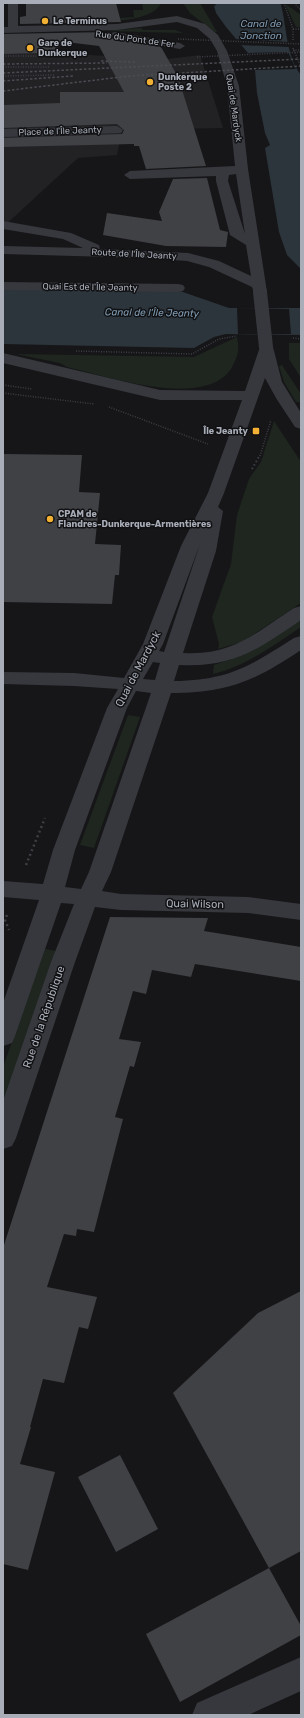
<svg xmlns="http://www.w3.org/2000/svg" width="304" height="1718" viewBox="0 0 304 1718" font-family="Rubik,sans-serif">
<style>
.built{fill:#222225}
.green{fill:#1e261f}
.water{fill:#2c353c}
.pier{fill:#161618}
.building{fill:#404145}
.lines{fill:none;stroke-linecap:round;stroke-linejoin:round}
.path-far2{stroke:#3d3f44;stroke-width:1.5;stroke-dasharray:1 1.5;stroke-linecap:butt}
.path-far1{stroke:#3d3f44;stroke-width:2;stroke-dasharray:1.5 2.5;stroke-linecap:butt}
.path{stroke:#3d3f44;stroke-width:2.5;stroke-dasharray:2 3;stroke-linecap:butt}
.minor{fill:#37383d;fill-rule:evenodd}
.rail{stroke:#4a4c52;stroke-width:1.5;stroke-dasharray:2.5 2;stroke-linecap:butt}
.path-bridge{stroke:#3d3f44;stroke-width:1.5;stroke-dasharray:1 1.5;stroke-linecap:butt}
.minor-bridge{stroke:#37383d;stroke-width:14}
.poi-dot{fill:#f2b134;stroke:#111113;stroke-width:1.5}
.labels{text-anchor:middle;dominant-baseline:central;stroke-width:3;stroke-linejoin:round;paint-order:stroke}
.far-poi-label{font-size:9px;font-weight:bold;fill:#a8adb8;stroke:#111113;text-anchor:start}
.far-street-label{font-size:9px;fill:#a8adb8;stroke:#111113}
.far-water-label{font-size:10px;font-style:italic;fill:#7f9bb3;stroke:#111113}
.street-label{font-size:11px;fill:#a8adb8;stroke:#111113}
</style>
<rect width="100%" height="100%" fill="#161618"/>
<polygon class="built" points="50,53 168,59 200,55 223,128 122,130 117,155 78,158 3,227 3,54"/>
<g class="green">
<path d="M142,3H161C152,25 92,21 72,22L134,17L133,10H143Z"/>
<polygon points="183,3 200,3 217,32 215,32 190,13"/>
<polygon points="287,5 301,15 301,27 296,27 286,6"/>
<polygon points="141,28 143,30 175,30 195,37 183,33 105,31"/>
<path d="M237,337C239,348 239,353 234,363C213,413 106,376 67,367L60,363L16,354L194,357Z"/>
<polygon points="289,343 301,343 301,378 289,359"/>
<polygon points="282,365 301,394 301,402 296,402 284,382 279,366"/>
<polygon points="274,421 301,462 301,603 242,642 218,649 219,644 212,617 231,564 237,515 249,479 261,462"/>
<path d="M301,618V627C273,646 246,666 213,674L214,665L243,655Z"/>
<polygon points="128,715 140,717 94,848 80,845"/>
<polygon points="45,949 57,951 3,1107 3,1067"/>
</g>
<g class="water">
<path d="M215,3H280L281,5C287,28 286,56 301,75V269L287,255L279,232L265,148L270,145L265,133L257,93L255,70L248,53L226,27L216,13L214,6L216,5Z"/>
<polygon points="3,288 180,291 229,308 301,308 301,335 226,334 214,337 194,348 3,344"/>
</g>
<g class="pier">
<polygon points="236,39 289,42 289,47 241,45"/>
<polygon points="288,52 296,69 255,70 248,53"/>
<polygon points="237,308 289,309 291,334 238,334"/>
</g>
<g class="building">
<polygon points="26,3 116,3 121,22 20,24 20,17 26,16"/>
<polygon points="110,32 109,36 111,38 161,47 178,77 206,166 146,169 139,146 134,146 134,144 3,147 3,138 122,134 124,130 117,124 3,128 3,105 60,103 60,92 124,92 99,46 66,42 50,53 3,54 3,34"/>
<polygon points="207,178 220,230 228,232 226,247 166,246 103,235 107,213 162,221 159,212 173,179"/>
<polygon points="3,454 82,455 79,492 100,493 95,544 121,545 119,575 115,575 112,604 3,602"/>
<polygon points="110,917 208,918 204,931 301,947 301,981 195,964 191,977 152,970 146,994 133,991 119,1039 141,1042 134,1067 130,1066 115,1117 123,1119 94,1232 77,1229 76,1236 64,1234 47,1287 97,1297 88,1329 79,1327 64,1383 43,1379 30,1427 31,1427 20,1464 55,1472 28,1570 3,1564 3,1248"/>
<polygon points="301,1291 301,1551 269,1568 173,1393 258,1313"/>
<polygon points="120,1455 158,1529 116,1552 78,1477"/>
<polygon points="269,1568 301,1626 301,1635 180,1702 146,1634"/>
</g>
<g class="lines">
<g class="path-far2">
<polyline points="284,3 293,29 293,40"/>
<polyline points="294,3 301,10"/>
<polyline points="293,29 301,29"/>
<polyline points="293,48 301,67"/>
<polyline points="293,50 301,50"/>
<polyline points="3,56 44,56"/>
<polyline points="3,67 50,67"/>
<polyline points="3,76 54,75"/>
<polyline points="293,338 301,339"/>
<polyline points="76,351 192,354 219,339 237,336"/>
<polyline points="3,385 32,389"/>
<polyline points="3,393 94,404"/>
<polyline points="109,407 208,444"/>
<polyline points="260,456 271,420"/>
</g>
<polyline class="path-far1" points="252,469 260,455"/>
<g class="path">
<polyline points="26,865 45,818"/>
<polyline points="7,915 5,920 9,930"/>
</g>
<g class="minor">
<path d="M8,3H18V26L117,24L177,16L205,24L218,35L227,51L239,86L248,169L267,292L265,295H255L252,287L209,267L187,261L146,258L3,254V246L83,248L63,239L3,229V221L71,233L99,245L100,249L188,253L219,261L251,276L246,245L230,235L216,181V176L130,179L124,175L130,171L235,166L227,86L217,51L210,39L197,28L177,22L117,30L3,33V27H8ZM236,174L245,234L228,181L229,175Z"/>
<polygon points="115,32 180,43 185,46 180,49 111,37 110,35 111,33"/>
<polygon points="117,126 123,130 121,133 3,137 3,129"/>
<polygon points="3,282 178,284 183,285 185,288 183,291 178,292 3,290"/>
<path d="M266,343L271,344L273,347L282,382L301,413V429L295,427L276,398L265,378L224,493L218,507L223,511L216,551L183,653C233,656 255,633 294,608L301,606V620C258,649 234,668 179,665L174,681C229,680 250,666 294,638L301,636V650C255,681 227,693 171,693L111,872L102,891L121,894L248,897L301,904V920L248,913L121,910L95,907L75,962L16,1138L12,1146L3,1149V1101L51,962L74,904L61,903L15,1036L12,1043L3,1046V1003L39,900L3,897V881L43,884L53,850L107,708L118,689L74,686L3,684V672L74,673L124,678L143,644L181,546L208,493L242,400H160L3,363V353L160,390L245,391L261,344ZM200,544L164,652L159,651L163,644ZM153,662L160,663L155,680L143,679ZM136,691L151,693L89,872L81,889L65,887L75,850L127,708Z"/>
<polygon points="301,1657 301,1691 248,1715 192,1715 197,1703"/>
</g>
<g class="rail">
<polyline points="101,61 135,62"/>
<polyline points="3,64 107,63"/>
<polyline points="3,73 301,59"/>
<polyline points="3,81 73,76"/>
<polyline points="3,91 130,76 301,66"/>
</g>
<g class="path-bridge">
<polyline points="178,39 301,44"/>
<polyline points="197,57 301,52"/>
</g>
<polyline class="minor-bridge" points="260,292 266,347"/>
</g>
<g class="poi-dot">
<circle cx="45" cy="21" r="4"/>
<circle cx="30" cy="48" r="4"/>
<circle cx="150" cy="82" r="4"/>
<rect x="252" y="427" width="8" height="8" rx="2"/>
<circle cx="50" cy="519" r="4"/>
</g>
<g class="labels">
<g class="far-poi-label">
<text x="53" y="21">Le Terminus</text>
<text x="38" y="43">Gare de<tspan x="38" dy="10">Dunkerque</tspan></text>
<text x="158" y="77">Dunkerque<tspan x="158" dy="10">Poste 2</tspan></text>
<text x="248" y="431" text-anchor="end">Île Jeanty</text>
<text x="58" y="514">CPAM de<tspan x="58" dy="10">Flandres-Dunkerque-Armentières</tspan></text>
</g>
<g class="far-street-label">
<text transform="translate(135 39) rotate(8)">Rue du Pont de Fer</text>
<text transform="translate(234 108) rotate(82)">Quai de Mardyck</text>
<text transform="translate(60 131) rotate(-2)">Place de l'Île Jeanty</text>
<text transform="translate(134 254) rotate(3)">Route de l'Île Jeanty</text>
<text transform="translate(90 287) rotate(1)">Quai Est de l'Île Jeanty</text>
</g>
<g class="far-water-label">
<text x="261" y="24">Canal de<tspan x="261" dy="12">Jonction</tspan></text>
<text transform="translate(152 313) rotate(1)">Canal de l'Île Jeanty</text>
</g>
<g class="street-label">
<text transform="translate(138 669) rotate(-62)">Quai de Mardyck</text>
<text transform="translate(195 904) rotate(1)">Quai Wilson</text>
<text transform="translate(44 1017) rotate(-71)">Rue de la République</text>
</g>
</g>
<rect width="304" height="1718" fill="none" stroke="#a8adb8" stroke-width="8"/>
</svg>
